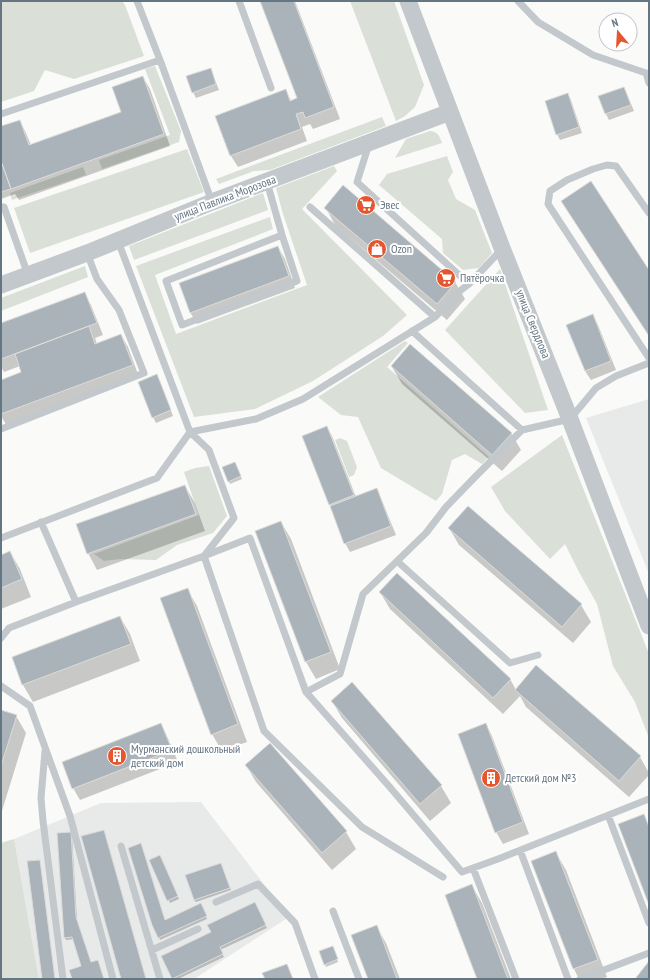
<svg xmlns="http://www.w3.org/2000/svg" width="650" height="980" viewBox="0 0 650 980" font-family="'PT Sans Narrow',sans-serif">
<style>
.built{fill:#e8e9e9}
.green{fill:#dadfd7}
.shadow{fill:#0003}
.building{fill:#aab3b9;stroke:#dcdcda}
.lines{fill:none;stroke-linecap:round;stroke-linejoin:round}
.service{stroke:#c3c8cc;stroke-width:7}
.tertiary{stroke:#c3c8cc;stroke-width:17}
.labels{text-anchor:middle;stroke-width:4;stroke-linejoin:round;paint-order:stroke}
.street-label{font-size:12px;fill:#657683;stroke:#fff}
.poi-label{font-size:12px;fill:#657683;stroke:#fff;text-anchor:start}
</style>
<rect width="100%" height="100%" fill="#fafaf8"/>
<path class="built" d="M649,399V574L586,418Z
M201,802L289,917L194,979H39L14,839L101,803Z"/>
<path class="green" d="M1,1H122L125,5L144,56L74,79L45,70L34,91L1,102Z
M350,1H394L424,85L415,107L405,116L396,121Z
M155,66L181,131L179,142L102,169L99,160L170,135L145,69Z
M382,117L386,126L270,170L254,171L219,184L216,179Z
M430,131C438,132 439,135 442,143L395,158L406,139Z
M187,149L204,192L30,253L14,208Z
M447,156L453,172L448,180L456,199L475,210L492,253L479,268L463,270L443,253L442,239L379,185L387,174Z
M334,166L337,171L302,209L407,315L383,336L313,381L255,409L194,417L136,266L270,217L273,229L155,275L176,334L307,285L283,214L276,188Z
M83,167L86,175L12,200L10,193Z
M263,193L268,210L134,260L129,246Z
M85,266L88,277L1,311V298Z
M500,269L548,410L525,413L445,330Z
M405,341L408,343L387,367L489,457L482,464L465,454L452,460L442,494L436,501L381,468L358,417L341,415L318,397Z
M562,435L649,654V738L635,702L613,666L597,604L579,572L565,544L550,559L505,511L491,487Z
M340,438L347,441L357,467L354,475L349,477L335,440Z
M209,466L227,516L213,533L177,545L156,560L120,559L104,561L94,554L199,515L184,472L195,468Z
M14,839L39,979H1V843Z"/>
<path class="shadow" d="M261,1H295L340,119L313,129L310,124L302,127L307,141L238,167L231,156L216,116L285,90L292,102L299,99Z
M210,69L213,75L219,90L196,98L193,92Z
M143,77L150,89L170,146L19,200L15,194L1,199V127L20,121L26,133L31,145L122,112Z
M624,88L627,94L634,111L609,120L606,114L599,97Z
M568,94L571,100L582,133L560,140L557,134Z
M326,208L455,282L465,299L447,320L335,225Z
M278,247L285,259L295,288L197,324L190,312Z
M84,293L91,305L103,335L95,338L97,344L121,335L128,347L139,377L7,426L1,416V381L23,373L20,366L4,372L1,367V324Z
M593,316L598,325L616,370L591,380L585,371L568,325Z
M392,367L511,433L521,450L502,471L402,384Z
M160,381L173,416L156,423L153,417Z
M327,427L332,436L356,497L376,489L381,498L396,535L350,552L345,543L330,504Z
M236,466L242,479L230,484L229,481Z
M185,486L195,503L205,531L97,570L88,553Z
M281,522L291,539L340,669L316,679L306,662Z
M449,528L581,605L591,622L573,643L459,545Z
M10,552L20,569L31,597L1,609V556Z
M187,589L197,606L247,742L222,751L212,734Z
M380,592L510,679L516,690L640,757L649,773V775L629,797L526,707L520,696L503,714L390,609Z
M120,617L130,634L140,661L33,702L23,685L13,658Z
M352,684L441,786L451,803L430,821L342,718L332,701Z
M1,711L16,716L26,733L1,814Z
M161,724L167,736L178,762L80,800L73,788Z
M486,724L492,736L529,834L503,844L496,832Z
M246,765L346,832L356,849L332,870L256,782Z
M104,831L105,834L146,979H122Z
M70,833L72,835L77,920L91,963L98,961L104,979H73L82,966L74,939L66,940L65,937Z
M556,853L566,870L607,977L602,979H579L574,969L533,862Z
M161,859L179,899L170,903L150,861Z
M39,861L40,863L55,979H43Z
M221,864L231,890L196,902L194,900Z
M472,886L482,903L511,979H478Z
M255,903L267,928L220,950L224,957L178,979H174L163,956L212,932Z
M202,907L207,919L160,940L153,925Z
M376,926L386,943L400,979H369Z
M334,950L338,962L326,967L325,964Z"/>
<path class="building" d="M260,1H294L334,107L305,118L303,112L296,114L301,129L230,156L215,116L286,89L290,101L297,98Z
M211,68L216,84L192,93L186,76Z
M143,76L164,134L11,189L1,161V126L20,120L29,145L121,112L112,87Z
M624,87L631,105L605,114L598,96Z
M568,93L579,127L556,135L545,101Z
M1,161L11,189L1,192Z
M591,181L649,270V336L561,201Z
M343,185L456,282L437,304L324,208Z
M278,246L289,276L190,313L179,283Z
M85,292L97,323L1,359V323Z
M593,314L611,361L585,371L566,325Z
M89,326L95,344L121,334L133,365L1,414V380L21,372L15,354Z
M410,344L512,433L492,455L391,366Z
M157,374L171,410L152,418L138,382Z
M327,426L354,495L329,505L302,436Z
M235,462L241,476L228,482L222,467Z
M185,485L196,514L87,554L76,524Z
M377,488L391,526L344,544L330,506Z
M468,506L582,604L562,627L448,528Z
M281,521L331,652L305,662L255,531Z
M10,551L22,579L1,588V555Z
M397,573L511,679L493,698L379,592Z
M188,588L238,724L211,735L160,598Z
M120,616L131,644L22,685L12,657Z
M536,665L641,756L619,781L515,690Z
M352,682L442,785L420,804L331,701Z
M1,710L17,715L1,766Z
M161,723L172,750L72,789L62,762Z
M486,723L523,822L495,833L458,734Z
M270,743L347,831L322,853L245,765Z
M644,814L649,827V905L618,824Z
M104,830L146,979H121L81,836Z
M71,832L76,917L91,962L98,960L104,979H72L69,970L81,966L72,937L64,938L57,833Z
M141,843L165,920L201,903L207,916L158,938L152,925L128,848Z
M556,851L598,960L573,969L531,861Z
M160,855L178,896L167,901L149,860Z
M40,860L55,979H42L27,861Z
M221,863L230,888L194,900L185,875Z
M472,884L508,979H477L445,895Z
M255,902L266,925L220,947L223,954L172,979L161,956L211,932L207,925Z
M377,925L397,979H368L351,935Z
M333,946L338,959L324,965L319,951Z
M649,961V979H635Z
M287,964L293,979H265L262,973Z"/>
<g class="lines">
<path class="service" d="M137,1L160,60L212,202
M239,1L271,88
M518,1L538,22L593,55L646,73L649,83
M1,114L160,60
M369,144L357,182L469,284
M267,182L282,235L297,281L182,325L166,281L282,235
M1,207H4L28,275
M310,207L435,317L461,290L469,284L502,249
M649,213L616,166L607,165L593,169L567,180L550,191L548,204L649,358
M412,331L522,430
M1,429L144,373L119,310L97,279L87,253
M1,538L157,478L190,432L256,419L303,399L435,317
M397,561L510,663L538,655
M76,602L204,556L234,518L209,450L190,432L118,241
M1,638L9,628L76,602L41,522
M1,686L30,706L70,816L113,979
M306,692L340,674L363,594L426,533L446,507L475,477L522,430L570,419L596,388L616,376L649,363
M45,751L41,798L43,821L63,979
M608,815L649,923
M121,846L160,979
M520,850L568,979
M473,868L516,979
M443,877L362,827L264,731L204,556L250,538L306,692L388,785L462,872L498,859L649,799
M216,902L258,884L295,923L315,979
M333,911L359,979
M152,950L198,929
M580,979L649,953"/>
<path class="tertiary" d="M408,1L502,248L570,419L649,626
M1,285L87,253L212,202L450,112"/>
</g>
<defs>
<g id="supermarket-disc" transform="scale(1)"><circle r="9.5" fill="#e4572e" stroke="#fff"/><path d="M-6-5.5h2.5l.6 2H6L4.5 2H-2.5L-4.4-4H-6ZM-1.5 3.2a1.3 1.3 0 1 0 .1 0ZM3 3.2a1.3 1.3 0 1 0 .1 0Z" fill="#fff"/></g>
<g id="shop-disc" transform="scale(1)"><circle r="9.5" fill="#e4572e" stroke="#fff"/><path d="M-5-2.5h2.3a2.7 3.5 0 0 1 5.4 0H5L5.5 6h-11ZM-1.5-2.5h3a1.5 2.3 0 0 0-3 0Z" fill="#fff"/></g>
<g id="building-disc" transform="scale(1)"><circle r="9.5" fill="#e4572e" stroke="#fff"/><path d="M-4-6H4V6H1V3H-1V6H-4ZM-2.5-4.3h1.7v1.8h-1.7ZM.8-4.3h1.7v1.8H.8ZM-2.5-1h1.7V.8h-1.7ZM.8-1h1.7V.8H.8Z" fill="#fff"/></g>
</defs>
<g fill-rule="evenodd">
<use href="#supermarket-disc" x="366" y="205"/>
<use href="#shop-disc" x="377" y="249"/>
<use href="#supermarket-disc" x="446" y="278"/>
<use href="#building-disc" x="117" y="756"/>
<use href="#building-disc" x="491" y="778"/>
</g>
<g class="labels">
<g class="street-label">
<text transform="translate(225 198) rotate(-21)" y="4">улица Павлика Морозова</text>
<text transform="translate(533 324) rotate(68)" y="4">улица Свердлова</text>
</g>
<g class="poi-label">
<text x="380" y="209">Эвес</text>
<text x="391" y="253">Ozon</text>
<text x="460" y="282">Пятёрочка</text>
<text x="131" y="753">Мурманский дошкольный<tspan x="131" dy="14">детский дом</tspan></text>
<text x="505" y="782">Детский дом №3</text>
</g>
</g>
<rect width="650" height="980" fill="none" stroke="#657683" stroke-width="4"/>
<g transform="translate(618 32) rotate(342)"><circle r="19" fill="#ffffff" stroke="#c1c8cd"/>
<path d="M0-3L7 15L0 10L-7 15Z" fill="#e4572e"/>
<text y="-6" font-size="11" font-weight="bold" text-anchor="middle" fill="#657683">N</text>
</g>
</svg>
